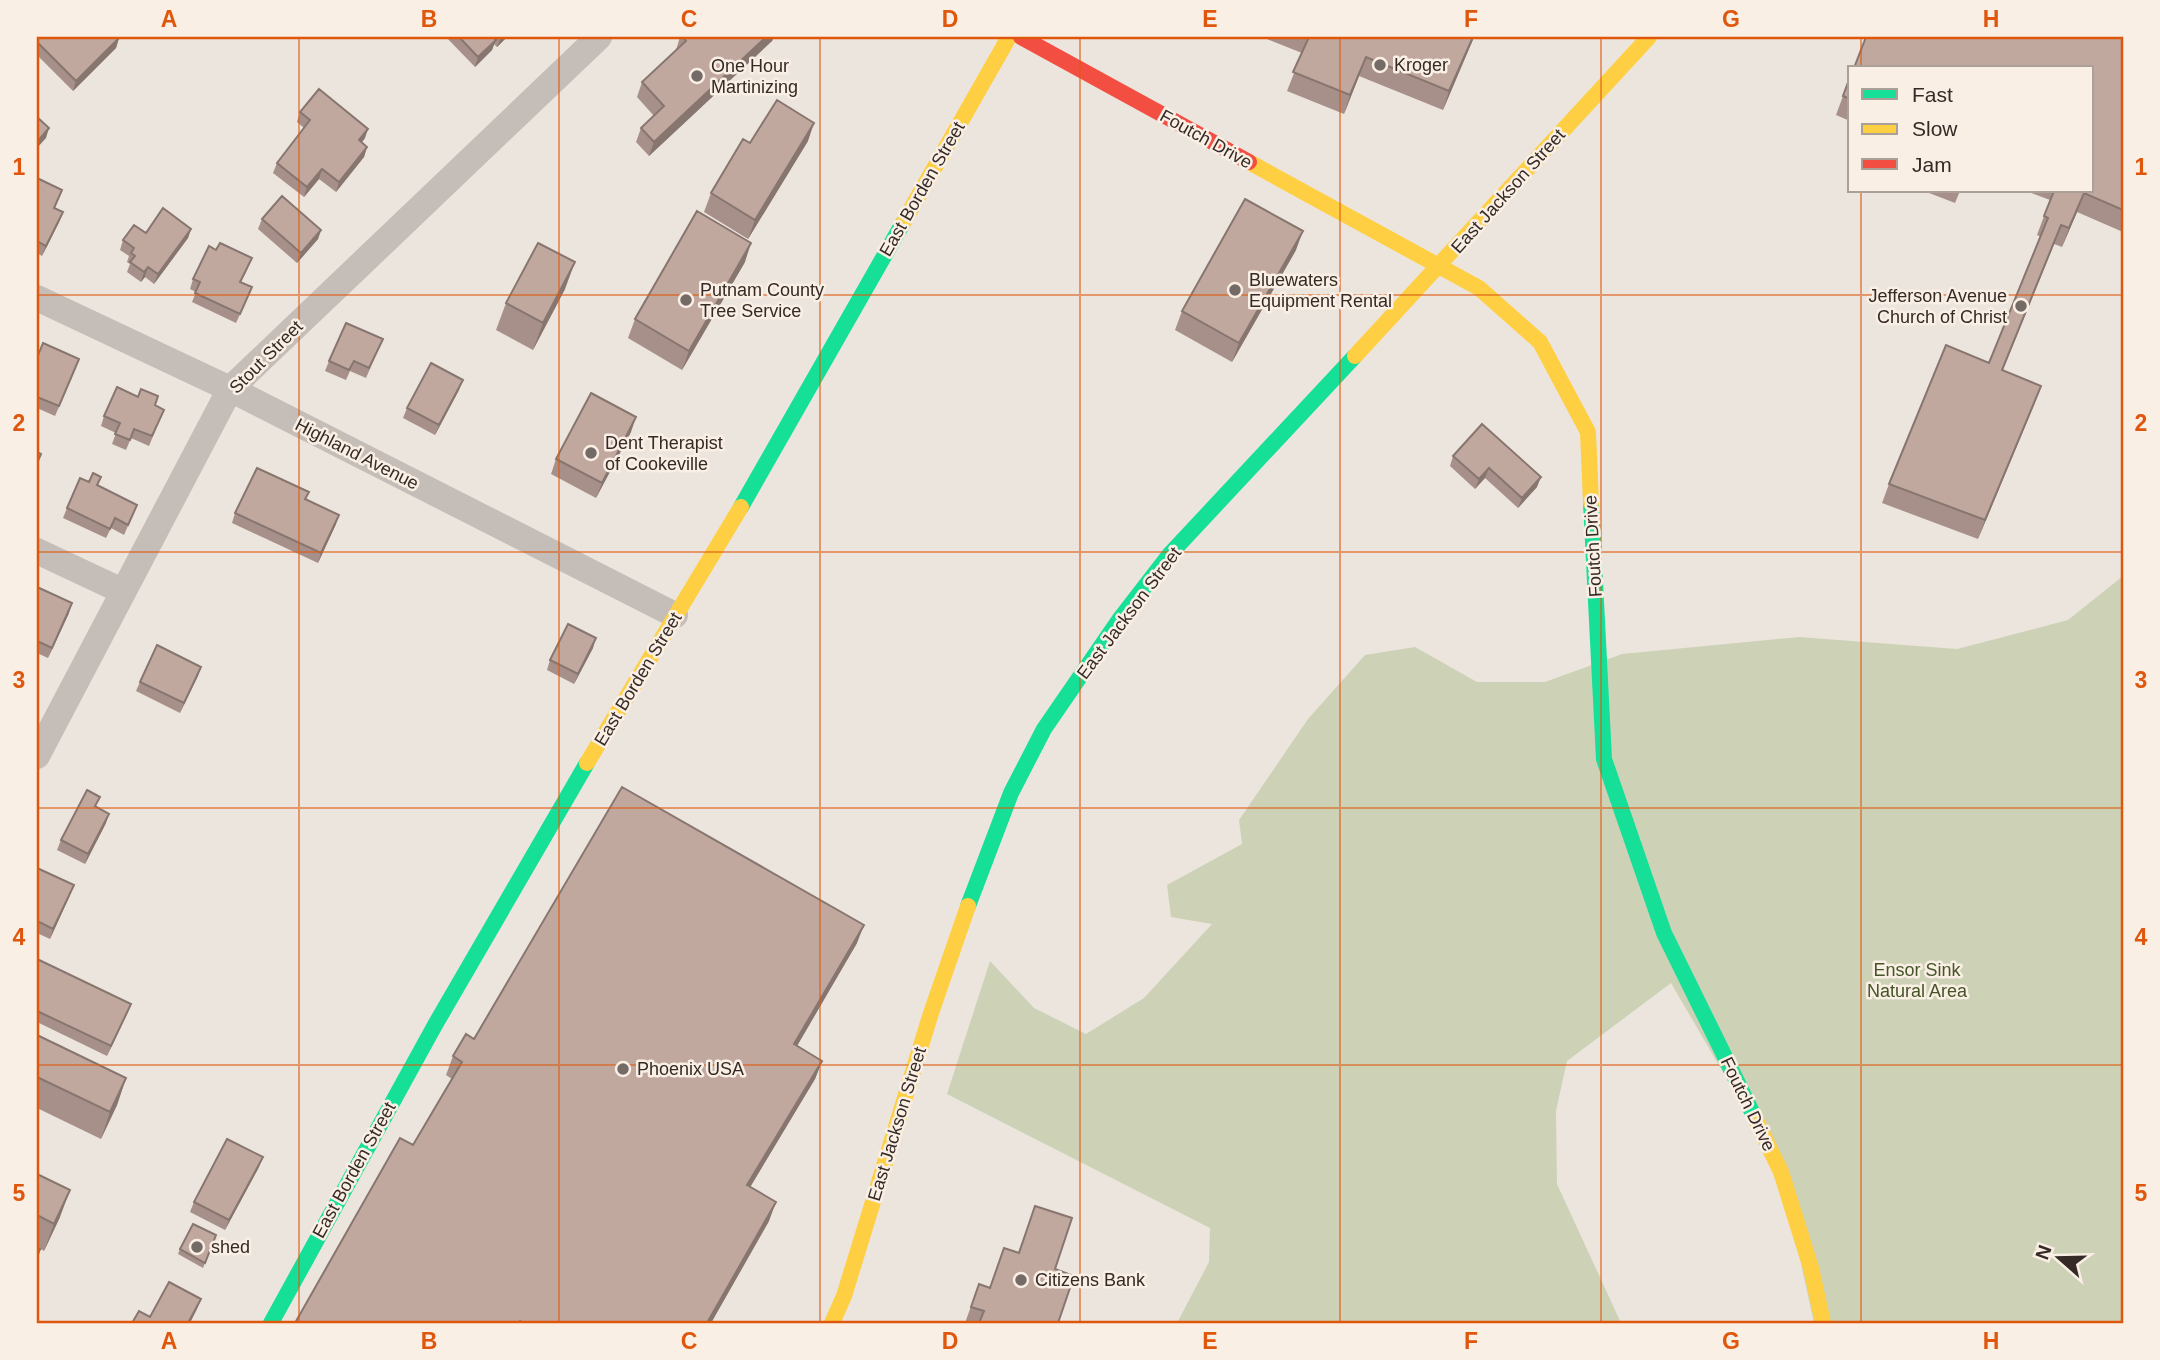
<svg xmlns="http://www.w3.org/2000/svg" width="2160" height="1360" viewBox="0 0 2160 1360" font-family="Helvetica,sans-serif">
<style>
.green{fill:#cdd2b7}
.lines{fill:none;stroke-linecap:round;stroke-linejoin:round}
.street{stroke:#c5bdb7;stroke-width:26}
.fast{stroke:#16e098;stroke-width:16}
.slow{stroke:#ffcf43;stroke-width:16}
.jam{stroke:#f24e42;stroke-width:16}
.wall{fill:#a69089}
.shaded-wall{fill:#87766f}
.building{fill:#c1a89f;stroke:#87766f;stroke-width:2}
.grid{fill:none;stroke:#df570d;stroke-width:2;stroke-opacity:0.55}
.poi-dot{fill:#756b66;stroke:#faefe4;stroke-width:2.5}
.labels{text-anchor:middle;stroke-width:5;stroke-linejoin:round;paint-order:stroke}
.poi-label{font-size:18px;fill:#352a26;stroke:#faefe4;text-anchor:start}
.street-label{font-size:18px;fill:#352a26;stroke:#faefe4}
.park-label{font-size:18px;fill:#455528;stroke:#faefe4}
.neatline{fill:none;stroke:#df570d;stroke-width:2.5}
.grid-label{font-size:23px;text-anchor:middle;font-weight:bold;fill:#df570d}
</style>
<rect width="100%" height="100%" fill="#ece5de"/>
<path class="green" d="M2123,576V1323H1814L1781,1172L1671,983L1567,1061L1556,1111L1557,1184L1621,1323H1177L1209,1262L1210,1228L947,1094L990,961L1034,1008L1086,1034L1144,998L1212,924L1171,917L1167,885L1242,844L1239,820L1308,719L1365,655L1415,647L1477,682H1545L1622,654L1799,637L1957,649L2068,620Z"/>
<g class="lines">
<path class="street" d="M37,298L230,389L675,615
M37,551L122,591
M37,756L230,389L599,37"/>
<path class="fast" d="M1591,503L1604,759L1664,933L1756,1120
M741,507L903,223
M968,906L1011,793L1044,729L1119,620L1170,554L1355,356
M271,1323L435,1025L587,763"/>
<path class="slow" d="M1249,162L1479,288L1540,342L1588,432L1591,503
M903,223L1009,37
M1355,356L1649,37
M587,763L741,507
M1756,1120L1781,1172L1811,1268L1823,1323
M832,1323L844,1296L931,1013L968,906"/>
<path class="jam" d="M1021,37L1249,162"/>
</g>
<path class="wall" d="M37,37L119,38L116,48L73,91L37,55Z
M446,37H507L497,47L494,44L492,50L475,67Z
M680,37H774L772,41L649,156L636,142L641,128L654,116L637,97L642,82L676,50Z
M1262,37H1474L1443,110L1359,76L1344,114L1287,91L1302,53Z
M2123,37V232L2077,212L2062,247L2054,244L2002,370L2034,405L1978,539L1882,503L1889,484L1989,363L2041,237L2037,235L2050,200L2026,191H2092Z
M1850,77V121L1836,115Z
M300,112L365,138L362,142L367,147L364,157L336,192L319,179L304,197L273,173L277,163L304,128L297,122Z
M808,141L748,239L704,212L711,193L750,143Z
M37,178L62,190L55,208L63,212L59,222L42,256L37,253Z
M1924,191H1960L1955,203Z
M262,219L321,230L318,239L297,263L258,229Z
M191,229L188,238L154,284L145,277L141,282L127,272L130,264L127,262L129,256L120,250L123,240L146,233Z
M1296,250L1232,362L1175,330L1182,311Z
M745,262L682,370L628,338L635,319Z
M248,268L241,282L248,297L236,323L192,302L196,292L190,289L193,279Z
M565,289L533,350L496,330L506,303Z
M383,339L366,378L350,371L346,380L325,371L329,361Z
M37,358L76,368L55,416L37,408Z
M459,390L435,435L403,418L407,408Z
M155,406L160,419L149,446L131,438L126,450L112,444L116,433L101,426L104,416Z
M1482,424L1537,487L1518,508L1485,478L1475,489L1450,466L1453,456Z
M631,432L596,498L551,474L556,459Z
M101,477L97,485L137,505L124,535L111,528L106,538L63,518L67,508L89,482Z
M309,492L306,499L336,524L318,563L232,523L235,513Z
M37,587L69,613L48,658L37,653Z
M593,648L574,684L547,670L550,660Z
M201,667L180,713L136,691L140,682Z
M96,807L106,823L85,864L57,850L61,840Z
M37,868L70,895L50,939L37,933Z
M857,943L797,1046L822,1061L815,1079L750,1187L769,1221L711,1323H295L413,1145L452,1079L446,1075L453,1056L474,1039Z
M37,959L131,1004L107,1056L37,1022Z
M37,1035L126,1078L117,1105L101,1139L37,1108Z
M259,1167L225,1230L190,1212L194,1202Z
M37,1174L60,1217L44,1251L37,1247Z
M1035,1206L1055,1269L1058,1323H965L979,1284L990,1288L1018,1253Z
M216,1235L203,1268L178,1254L180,1249Z"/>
<path class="shaded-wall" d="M501,37H507L497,47Z
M766,37H774L772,41L649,156L654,142Z
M1473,37H1474L1443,110L1449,91Z
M119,38L116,48L73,91L76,81Z
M496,40L492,50L475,67L478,57Z
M1366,57L1359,76L1344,114L1350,95Z
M814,123L808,141L748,239L755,220Z
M49,128L46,138L37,148V142Z
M368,129L365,138L356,150L359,140Z
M367,147L364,157L336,192L339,182Z
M322,169L319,179L304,197L307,187Z
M2084,193L2077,212L2062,247L2069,228Z
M63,212L59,222L42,256L46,246Z
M2061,225L2054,244L1995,389L2002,370Z
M191,229L188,238L154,284L158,274Z
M321,230L318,239L297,263L301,253Z
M1303,231L1296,250L1232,362L1239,343Z
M751,243L745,262L682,370L689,351Z
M575,262L565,289L533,350L543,323Z
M148,267L145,277L141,282L144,272Z
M463,380L459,390L435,435L439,425Z
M2041,386L2034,405L1978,539L1985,520Z
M636,417L631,432L596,498L602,483Z
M1489,468L1485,478L1475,489L1479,479Z
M1541,477L1537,487L1518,508L1522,498Z
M339,515L336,524L318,563L321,553Z
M72,603L69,613L48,658L52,648Z
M596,638L593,648L574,684L578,674Z
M201,667L198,676L180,713L184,703Z
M109,814L106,823L85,864L88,854Z
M74,885L70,895L50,939L53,929Z
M864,925L857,943L787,1063L794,1044Z
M131,1004L127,1014L107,1056L111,1046Z
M822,1061L815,1079L740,1204L747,1185Z
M126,1078L117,1105L101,1139L110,1112Z
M263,1157L259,1167L225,1230L229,1220Z
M70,1190L60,1217L44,1251L54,1224Z
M776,1202L769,1221L711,1323H707Z
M201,1299L197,1309L190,1323H188Z"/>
<path class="building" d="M37,37H118L119,38L76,81L37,42Z
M459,37H493L496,40L478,57Z
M683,37H766L654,142L641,128L664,106L642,82L686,41Z
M1309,37H1473L1449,91L1366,57L1350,95L1293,72Z
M1866,37H2123V210L2084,193L2069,228L2061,225L2002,370L2041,386L1985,520L1889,484L1946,345L1989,363L2048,218L2044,216L2054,191H2092V68H1854Z
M1850,77V99L1843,96Z
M319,89L368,129L359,140L367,147L339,182L322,169L307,187L277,163L310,120L300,112Z
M777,100L814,123L755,220L711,193L743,139L750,143Z
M37,117L49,128L37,142Z
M37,178L62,190L54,208L63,212L46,246L37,241Z
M282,196L321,230L301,253L262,219Z
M1245,199L1303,231L1239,343L1182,311Z
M163,208L191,229L158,274L148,267L144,272L130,262L135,256L131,253L134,248L123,240L134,225L146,233Z
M697,211L751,243L689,351L635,319Z
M220,243L252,258L240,282L252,287L240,314L195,293L200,282L193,279L209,246L216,250Z
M538,243L575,262L543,323L506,303Z
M346,323L383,339L369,368L354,361L349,370L329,361Z
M43,343L79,359L59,406L37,397V358Z
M431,363L463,380L439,425L407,408Z
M117,387L138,397L141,389L158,396L155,405L164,410L152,436L134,429L130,440L115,434L120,423L104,416Z
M591,393L636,417L602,483L556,459Z
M1482,424L1541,477L1522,498L1489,468L1479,479L1453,456Z
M37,452L41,454L37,463Z
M257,468L309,492L305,499L339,515L321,553L235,513Z
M93,473L101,477L97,485L137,505L128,525L115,518L110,529L67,508L80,478L89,482Z
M37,587L72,603L52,648L37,641Z
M568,624L596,638L578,674L550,660Z
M157,645L201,667L184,703L140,682Z
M622,787L864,925L794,1044L822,1061L747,1185L776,1202L707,1323H523L520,1321L519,1323H295L400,1138L413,1145L462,1062L453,1056L466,1034L474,1039Z
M87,790L100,797L95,806L109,814L88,854L61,840Z
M37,868L74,885L53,929L37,921Z
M37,959L131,1004L111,1046L37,1011Z
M37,1035L126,1078L110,1112L37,1077Z
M227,1139L263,1157L229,1220L194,1202Z
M37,1174L70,1190L54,1224L37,1215Z
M1035,1206L1072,1218L1055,1269L1074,1276L1058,1323H979L984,1311L971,1307L979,1284L990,1288L1004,1248L1019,1253Z
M193,1224L216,1235L205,1263L180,1249Z
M37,1248L40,1249L37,1257Z
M169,1282L201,1299L188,1323H132L139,1311L150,1317Z"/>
<path class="grid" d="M299,37V1323M559,37V1323M820,37V1323M1080,37V1323M1340,37V1323M1601,37V1323M1861,37V68M1861,191V1323M37,295H2123M37,552H2123M37,808H2123M37,1065H2123"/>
<g class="poi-dot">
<circle cx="1380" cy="65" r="7"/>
<circle cx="697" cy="76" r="7"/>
<circle cx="1235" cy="290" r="7"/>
<circle cx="686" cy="300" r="7"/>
<circle cx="2021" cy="306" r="7"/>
<circle cx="591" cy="453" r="7"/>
<circle cx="623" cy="1069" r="7"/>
<circle cx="197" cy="1247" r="7"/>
<circle cx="1021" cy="1280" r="7"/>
</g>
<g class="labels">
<g class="poi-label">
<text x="1394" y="71">Kroger</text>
<text x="711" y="72">One Hour<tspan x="711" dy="21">Martinizing</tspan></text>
<text x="1249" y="286">Bluewaters<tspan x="1249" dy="21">Equipment Rental</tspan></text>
<text x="700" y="296">Putnam County<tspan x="700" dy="21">Tree Service</tspan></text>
<text x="2007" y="302" text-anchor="end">Jefferson Avenue<tspan x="2007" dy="21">Church of Christ</tspan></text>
<text x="605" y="449">Dent Therapist<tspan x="605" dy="21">of Cookeville</tspan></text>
<text x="637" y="1075">Phoenix USA</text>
<text x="211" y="1253">shed</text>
<text x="1035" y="1286">Citizens Bank</text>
</g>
<g class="street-label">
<text transform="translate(1206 139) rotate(29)" y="6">Foutch Drive</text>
<text transform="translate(922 189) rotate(-60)" y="6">East Borden Street</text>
<text transform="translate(1508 191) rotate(-48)" y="6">East Jackson Street</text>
<text transform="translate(266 357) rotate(-45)" y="6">Stout Street</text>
<text transform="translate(357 454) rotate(27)" y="6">Highland Avenue</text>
<text transform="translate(1593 546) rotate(-93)" y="6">Foutch Drive</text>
<text transform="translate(1129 613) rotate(-53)" y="6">East Jackson Street</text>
<text transform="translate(638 679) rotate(-59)" y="6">East Borden Street</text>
<text transform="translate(1748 1104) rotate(64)" y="6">Foutch Drive</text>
<text transform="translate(897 1124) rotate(-73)" y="6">East Jackson Street</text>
<text transform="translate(354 1170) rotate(-61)" y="6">East Borden Street</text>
</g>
<g class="park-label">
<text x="1917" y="976">Ensor Sink<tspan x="1917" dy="21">Natural Area</tspan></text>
</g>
</g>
<rect width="2160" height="1360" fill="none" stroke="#faefe4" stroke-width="77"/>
<rect x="1848" y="66" width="245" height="126" fill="#faefe4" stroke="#aba098" stroke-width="2"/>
<rect x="1862" y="89" width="35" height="10" fill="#16e098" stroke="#aba098" stroke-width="2"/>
<text x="1912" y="102" font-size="21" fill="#352a26">Fast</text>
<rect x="1862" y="124" width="35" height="10" fill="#ffcf43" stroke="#aba098" stroke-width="2"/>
<text x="1912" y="136" font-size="21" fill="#352a26">Slow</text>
<rect x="1862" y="159" width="35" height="10" fill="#f24e42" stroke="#aba098" stroke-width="2"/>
<text x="1912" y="172" font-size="21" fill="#352a26">Jam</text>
<g transform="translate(2059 1258) rotate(290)" stroke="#faefe4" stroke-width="5" paint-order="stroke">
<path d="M0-5L12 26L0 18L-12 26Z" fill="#352a26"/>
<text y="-10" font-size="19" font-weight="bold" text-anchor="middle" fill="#352a26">N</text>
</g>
<rect x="38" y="38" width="2084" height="1284" class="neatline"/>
<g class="grid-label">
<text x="169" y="27">A</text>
<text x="429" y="27">B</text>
<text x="689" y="27">C</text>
<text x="950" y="27">D</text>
<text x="1210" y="27">E</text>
<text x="1471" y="27">F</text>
<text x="1731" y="27">G</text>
<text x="1991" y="27">H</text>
<text x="19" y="175">1</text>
<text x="2141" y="175">1</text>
<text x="19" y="431">2</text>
<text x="2141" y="431">2</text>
<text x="19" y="688">3</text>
<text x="2141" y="688">3</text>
<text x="19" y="945">4</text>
<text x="2141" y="945">4</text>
<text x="19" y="1201">5</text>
<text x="2141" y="1201">5</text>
<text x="169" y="1349">A</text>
<text x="429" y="1349">B</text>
<text x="689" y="1349">C</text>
<text x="950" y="1349">D</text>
<text x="1210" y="1349">E</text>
<text x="1471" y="1349">F</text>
<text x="1731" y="1349">G</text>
<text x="1991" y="1349">H</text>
</g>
</svg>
